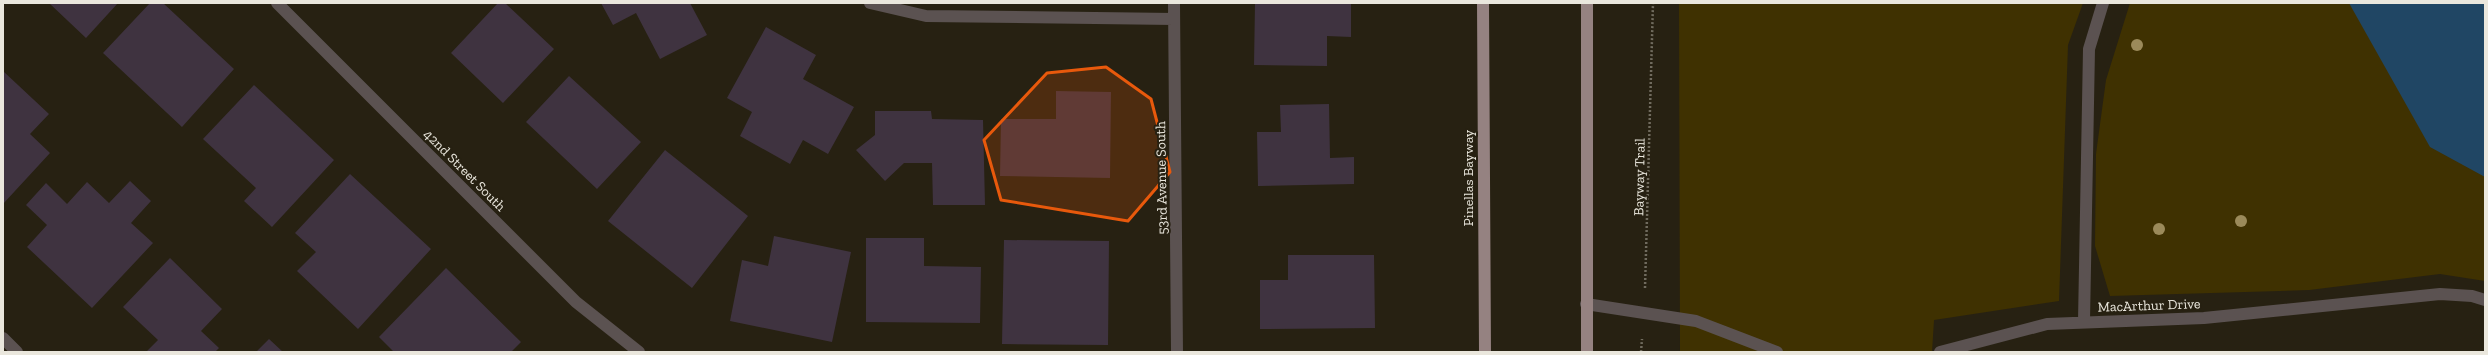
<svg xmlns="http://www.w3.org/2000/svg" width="2488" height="355" viewBox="0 0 2488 355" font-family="'Zilla Slab',serif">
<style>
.green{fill:#3f3101}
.water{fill:#204664}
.building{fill:#3f3340}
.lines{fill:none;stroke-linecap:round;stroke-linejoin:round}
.path{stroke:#706b5e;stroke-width:2.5;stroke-dasharray:2 2;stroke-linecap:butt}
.minor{stroke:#5b5251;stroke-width:12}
.major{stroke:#958281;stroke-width:12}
.tree{fill:#9b8a5a}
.marked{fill:#e8590c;fill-opacity:0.2;stroke:#e8590c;stroke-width:3;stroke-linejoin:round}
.labels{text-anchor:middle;stroke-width:4;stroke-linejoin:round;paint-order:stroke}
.street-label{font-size:14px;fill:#eae7dd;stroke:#272112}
</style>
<rect width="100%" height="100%" fill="#272112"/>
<path class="green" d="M1679,3H2083L2068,45L2059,301L1934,320L1932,352H1680Z
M2130,3H2485V281L2440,274L2309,290L2110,296L2095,246L2096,154L2106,80Z"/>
<path class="water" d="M2349,3H2485V177L2430,147Z"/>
<path class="building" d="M49,3H118L86,38Z
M150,3H163L234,69L182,127L103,53Z
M498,3H505L554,49L503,103L451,53Z
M601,3H690L707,35L660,59L636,13L613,25Z
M1255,3H1351V37L1327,36V66L1254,65Z
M766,27L816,55L803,79L854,107L828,154L803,140L790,164L740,136L752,112L727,98Z
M3,71L49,114L30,134L50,153L3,204Z
M569,76L641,142L597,189L526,122Z
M254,85L334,160L272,227L244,201L256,188L203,139Z
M1056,91L1111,92L1110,178L1000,176L1001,119H1056Z
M1329,104L1330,158L1354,157V184L1258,186L1257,132H1281L1280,105Z
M875,111H931L932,119L983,120L985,205H933L932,163H904L885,181L856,150L875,135Z
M665,150L748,216L692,288L608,221Z
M350,174L431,249L358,329L297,271L316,252L295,233Z
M130,181L151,201L131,223L153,243L92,308L27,247L47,225L26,205L46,183L67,204L87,182L109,203Z
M774,236L851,252L832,342L730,321L742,260L768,266Z
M866,238H924V266L981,267L980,323L866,322Z
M1004,240L1109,241L1108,345L1002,344Z
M1288,255H1374L1375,328L1260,329V280H1288Z
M170,258L222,309L201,331L219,348L215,352H146L158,340L123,307Z
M446,268L521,342L511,352H394L379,337Z
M269,339L283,352H256Z"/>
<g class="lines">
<path class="path" d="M1645,288L1653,3
M1641,352L1642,339"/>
<path class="minor" d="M277,3L576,302L639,352
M870,3L926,16L1174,19
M1174,3L1177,352
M1586,304L1696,321L1777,352
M2084,321L2089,49L2103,3
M3,338L17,352
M1940,352L2047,324L2204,318L2440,294L2472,296L2485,300"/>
<path class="major" d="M1483,3L1485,352
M1587,352V3"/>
</g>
<g class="tree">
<circle cx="2137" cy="45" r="6"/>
<circle cx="2241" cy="221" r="6"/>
<circle cx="2159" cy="229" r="6"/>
</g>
<path class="marked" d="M1106,67L1151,99L1170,172L1128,221L1001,200L984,140L1047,73Z"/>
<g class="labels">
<g class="street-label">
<text transform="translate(465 170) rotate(45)" y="5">42nd Street South</text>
<text transform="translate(1639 177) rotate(-89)" y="5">Bayway Trail</text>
<text transform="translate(1161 178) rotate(-91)" y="5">53rd Avenue South</text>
<text transform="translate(1468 178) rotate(-90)" y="5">Pinellas Bayway</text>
<text transform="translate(2149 305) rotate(-2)" y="5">MacArthur Drive</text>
</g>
</g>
<rect width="2488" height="355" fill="none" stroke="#eae7dd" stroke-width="8"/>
</svg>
